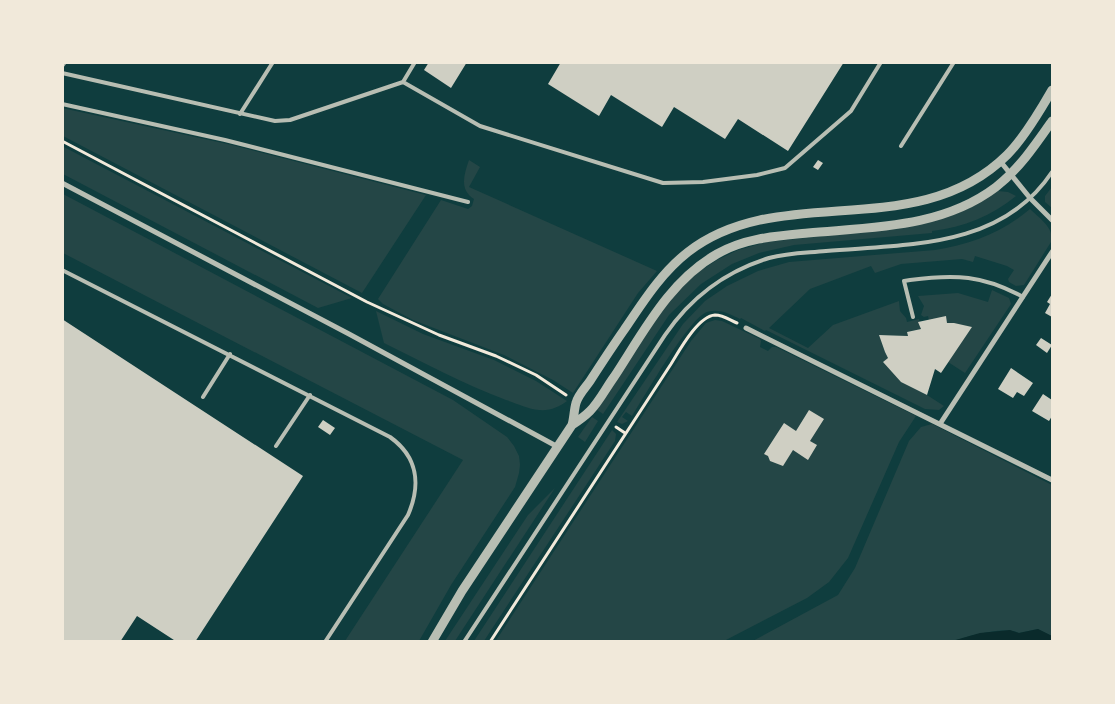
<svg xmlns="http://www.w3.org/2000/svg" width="1115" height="704" viewBox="0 0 1115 704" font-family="'Noto Serif',serif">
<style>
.green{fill:#244646}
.water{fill:#0a2a2b}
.building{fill:#cfcfc3}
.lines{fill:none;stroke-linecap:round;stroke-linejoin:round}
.path{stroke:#f1e9da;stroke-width:3}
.service{stroke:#b8beb3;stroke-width:4}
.minor{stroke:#b8beb3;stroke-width:5}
.tertiary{stroke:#b8beb3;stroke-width:9}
</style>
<rect width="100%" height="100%" fill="#0f3d3e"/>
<path class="green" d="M62,108L232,145L426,195L362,293L63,136Z
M62,146L352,298L318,308L63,174Z
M469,160L480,167L469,187L657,271L638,293L573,393L553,380L504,355L413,320L383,304L378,299L441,200L468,209L472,206L474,199C459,189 464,175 469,160Z
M1052,187V208L1045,202V196Z
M998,191L1008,192L1016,196C992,216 964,227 932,231V233L794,245L759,253L732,264L701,284L669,315L603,414L596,409L659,312L675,292L700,271L717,260L738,250L767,242L898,228Z
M63,194L453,400L507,437L514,446L519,456L520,465L519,473L515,487L451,585L419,641H345L463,460L63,253Z
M1030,209C1039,218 1055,228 1051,242L1024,285L1016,286L1009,282L1008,279L1014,270L1007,266L975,256L973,262L962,259L901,264L875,273L871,266L810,289L769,328L808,348L833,325L899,301L900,311L906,318L907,322L919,319L921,329L907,332L908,336L879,335L885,352L888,358L883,362L902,382L927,395L944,406L939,410L925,409L766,330L765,331L741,318L740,319C730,314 719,308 707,312C689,318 645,396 632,416L626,412L622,417L628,421L622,424L617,422L683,324L705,301L727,286L758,271L789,262L935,250C970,245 1003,232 1030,209Z
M992,290L1009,298L1011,304L965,373L948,362L972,327L947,323L946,317L929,320L928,316L924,317L921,315L924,306L918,296L958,293L988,302Z
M376,311L423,334L494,360L536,381L567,401C559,407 550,411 539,410C528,409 516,403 506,400C464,384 424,363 384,343Z
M715,320L722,321L760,339L761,341L760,347L768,351L772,347H776L916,416L899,442L848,558L829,582L807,598L724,641L495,642L691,341L706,323Z
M592,417L598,421L585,442L578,437Z
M932,424L1052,485V636L1038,629L1019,633C1004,626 967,636 952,642H751L838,595L855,568L909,441L921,427Z
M612,430L616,434L615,441L484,641H474Z
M555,488L455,641H445L528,515Z"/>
<path class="water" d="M1038,629L1052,636V641H952L980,633L1010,630L1019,633Z"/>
<path class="building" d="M429,62H467L451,88L424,70Z
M561,62H844L788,151L738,119L725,139L674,107L662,127L611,95L599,116L548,84Z
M818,160L823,163L818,170L813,167Z
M1052,294V317L1045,313L1050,304L1047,302Z
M946,316L947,323H954L972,327L941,373L935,369L927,395L901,382L883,362L888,358L885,352L879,335L908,336L907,332L921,329L918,322Z
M62,319L303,476L195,642H177L137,616L120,642H62Z
M1041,338L1052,345L1047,353L1036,345Z
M1011,368L1033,383L1024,396L1017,392L1013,398L998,389Z
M1043,394L1052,400V416L1049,421L1032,411Z
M809,410L824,419L810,441L817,445L808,460L793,450L783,466L770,461L768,456L764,454L784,423L796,431Z
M323,420L335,428L330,435L318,427Z"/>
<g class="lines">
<path class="path" d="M62,141L367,302L439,335L496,356L536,375L566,395
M616,427L625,433
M490,642L671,364C679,351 698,316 715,315C723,315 730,320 737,323"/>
<path class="service" d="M62,66L65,62
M62,73L275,121L290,120L403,82L480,126L663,183L703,182L757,175L785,168L851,111L881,62
M403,82L415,62
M62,104L225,140L468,202
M240,114L273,62
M901,146L954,62
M62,270L390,437C418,457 421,485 408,515L325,642
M913,317L904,281L910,280C955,274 983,275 1023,297
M203,397L230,354
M276,446L310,395
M464,642L665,335C690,298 726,271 769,258C788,253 806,253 826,251C907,244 1001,249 1052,172"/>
<path class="minor" d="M1000,161L1030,198L1052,220
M62,183L349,334L558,447
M746,328L1052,480
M940,424L1052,252"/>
<path class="tertiary" d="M572,425C574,418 574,410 576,403C578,395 586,387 590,381C601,364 612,347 624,330C643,302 661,273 688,252C781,180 916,245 1007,155C1024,138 1040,111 1052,90
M432,642L462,591L572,425C578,421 585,416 590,411C599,402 606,388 614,377C643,333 669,281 717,254C745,238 776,236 808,233C873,227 942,228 996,187C1019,169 1036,144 1052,121"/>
</g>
<rect width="1115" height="704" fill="none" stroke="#f1e9da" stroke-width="128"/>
</svg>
